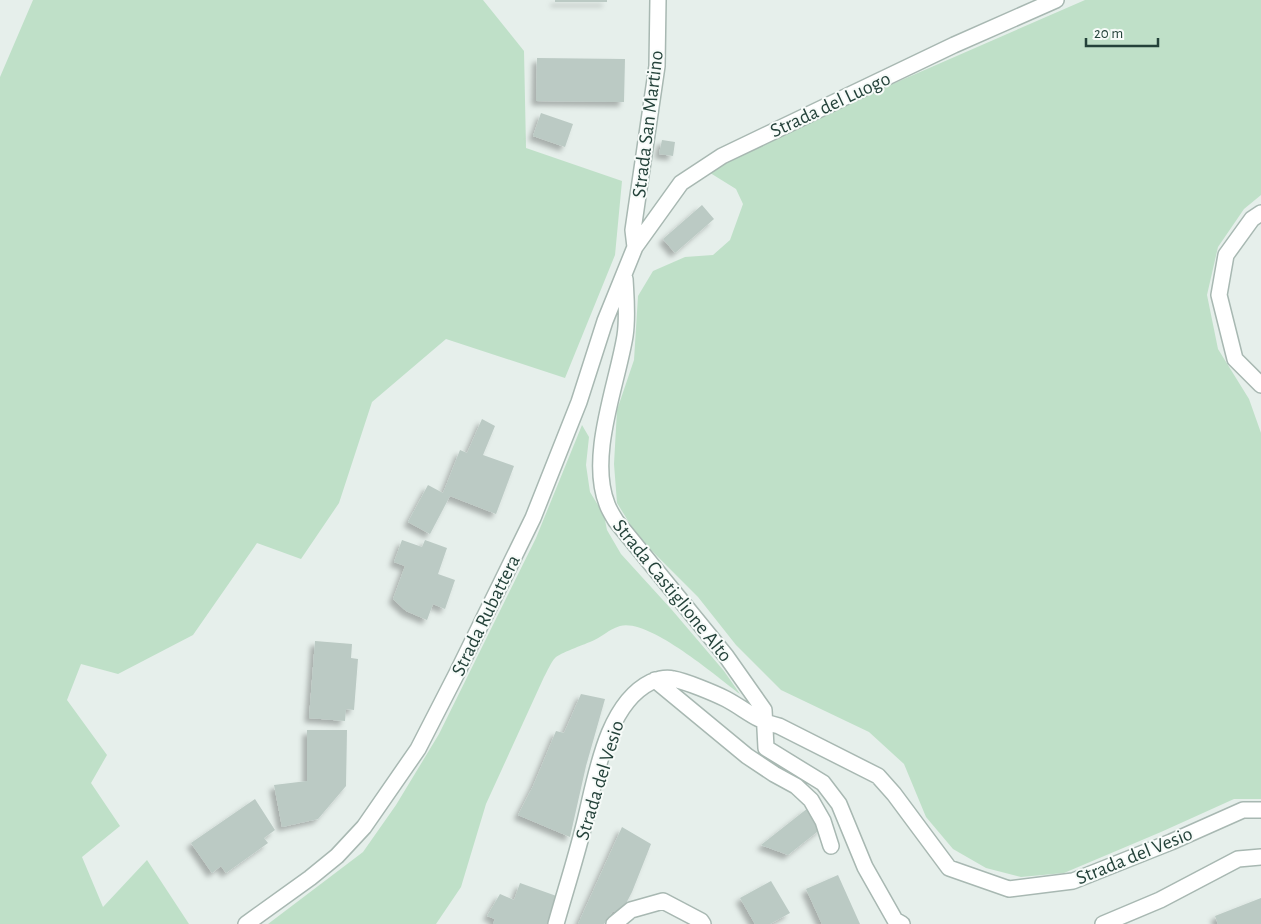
<svg xmlns="http://www.w3.org/2000/svg" width="1261" height="924" viewBox="0 0 1261 924" font-family="'Alegreya Sans',sans-serif">
<style>
.green{fill:#bfe0c8}
.building{fill:#bbcac4;filter:url(#shadow)}
.lines{fill:none;stroke-linecap:round;stroke-linejoin:round}
.minor-casing{stroke:#a8b8b2;stroke-width:18}
.minor{stroke:#fff;stroke-width:15}
.labels{text-anchor:middle;stroke-width:4;stroke-linejoin:round;paint-order:stroke}
.street-label{font-size:20px;fill:#24423a;stroke:#f7fbf9}
</style>
<defs>
<filter id="shadow"><feDropShadow dx="-4.5" dy="4.5" stdDeviation="2.5" flood-color="#0004"/></filter>
</defs>
<rect width="100%" height="100%" fill="#e6efeb"/>
<path class="green" d="M33,0H483L524,51L526,148L622,181L615,255L565,378L446,339L372,402L339,503L301,559L257,543L193,635L118,674L81,664L67,700L107,755L91,783L120,826L82,857L103,907L147,860L189,924H0V77Z
M1085,0H1261V195L1244,209L1218,247L1207,295L1218,349L1249,399L1261,433V799H1234L1161,832L1064,873L1021,877L986,868L953,849L926,817L904,764L869,732L781,690L736,645L698,597L638,537L617,503L614,464L617,410L634,360L638,296L653,271L685,257L713,255L730,240L743,204L736,189L707,171L826,113Z
M582,425L589,437L586,465L590,492L604,515L607,530L621,554L672,610L724,671L740,694C717,677 649,618 620,626C609,629 601,638 590,642C583,645 560,653 555,658C551,662 547,672 544,677L486,804L461,887L436,924H268L363,852L396,805L439,734L536,538Z"/>
<path class="building" d="M555,0H607V2H555Z
M537,58L625,59L624,102L536,101Z
M541,113L573,124L565,147L533,136Z
M662,140L675,142L673,156L659,154Z
M702,205L714,219L675,253L663,239Z
M482,419L495,426L483,455L514,466L496,514L450,496L430,534L408,522L428,485L443,493L460,450L467,453Z
M402,540L422,547L425,540L447,548L438,574L455,580L445,609L433,604L427,620L406,611L393,599L405,566L394,562Z
M315,641L352,644L351,658L358,659L354,710L346,709L345,721L309,718Z
M581,694L605,699L586,766L570,837L518,815L533,786L556,731L564,733Z
M307,730H347L346,786L318,819L282,827L274,785L307,781Z
M255,799L275,830L264,838L268,843L226,873L221,866L212,873L191,843Z
M808,808L822,828L788,855L761,845Z
M622,827L651,844L632,892L620,915L613,911L604,924H578Z
M838,875L860,924H822L806,889Z
M771,881L790,913L770,924H755L740,898Z
M520,883L562,898L553,924H493L495,919L487,916L500,894L514,900Z
M1261,898V924H1218L1215,916Z"/>
<g class="lines">
<g class="minor-casing">
<path id="minor" d="M1261,213L1252,219L1226,255L1219,295L1235,359L1261,385
M635,247L633,230L657,66L658,0
M625,279C626,298 628,317 625,336C617,385 588,456 607,504C609,510 613,516 616,521L726,656L764,710L766,748L823,783L839,804L865,867L895,920L902,924
M655,680L747,756L774,774L796,786L811,800L823,821L831,846
M246,924L310,878L337,856L364,827L418,749L457,673L533,518L579,402L605,321L635,247L681,183L722,156L954,45L1056,0
M556,924C565,892 575,861 583,829C595,784 604,705 651,682C656,680 666,677 673,679C685,681 714,693 726,699C745,709 756,721 779,726L878,776L894,794L949,868L1009,889L1073,881L1171,842L1243,810H1261
M614,924L631,910L663,901L701,921L703,924
M1103,924L1160,900L1238,859L1261,857"/>
</g>
<use href="#minor" class="minor"/>
</g>
<g class="labels">
<g class="street-label">
<text transform="translate(830 104) rotate(-25)" y="7">Strada del Luogo</text>
<text transform="translate(647 124) rotate(-83)" y="7">Strada San Martino</text>
<text transform="translate(673 590) rotate(51)" y="7">Strada Castiglione Alto</text>
<text transform="translate(485 615) rotate(-64)" y="7">Strada Rubattera</text>
<text transform="translate(599 780) rotate(-73)" y="7">Strada del Vesio</text>
<text transform="translate(1134 855) rotate(-22)" y="7">Strada del Vesio</text>
</g>
</g>
<path d="M1086 38v8h72v-8" fill="none" stroke="#24423a" stroke-width="2.5"/>
<text x="1094" y="38" font-size="15" fill="#24423a" stroke="#f7fbf9" stroke-width="4" paint-order="stroke">20 m</text>
</svg>
